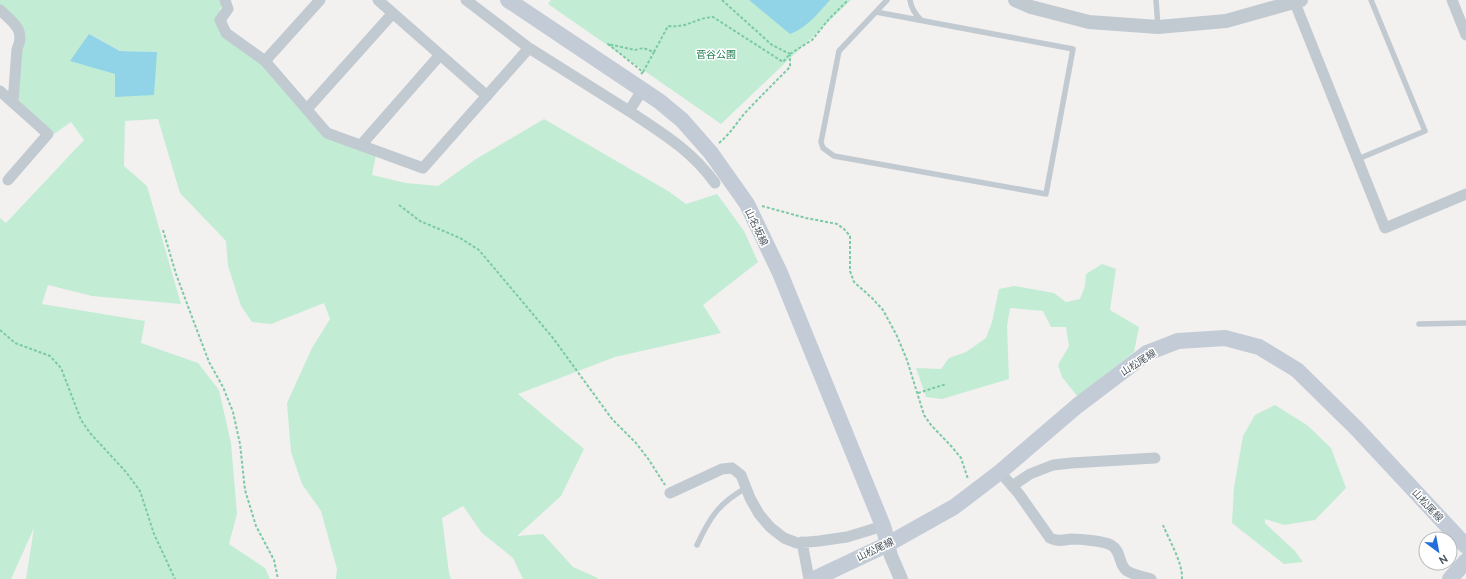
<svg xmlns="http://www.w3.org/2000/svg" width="1466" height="579" viewBox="0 0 1466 579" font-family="Ubuntu,'Noto Sans JP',sans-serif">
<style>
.green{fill:#c2edd4;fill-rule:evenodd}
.water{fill:#91d4e8}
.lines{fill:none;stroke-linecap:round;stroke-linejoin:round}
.path{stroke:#7bcaa5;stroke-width:2;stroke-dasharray:3 2;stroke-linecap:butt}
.service{stroke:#c2cad1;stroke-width:5.5}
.minor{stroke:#c2cad1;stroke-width:11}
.tertiary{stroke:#c2cad1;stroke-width:14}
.secondary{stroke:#c2cbd6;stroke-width:16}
.labels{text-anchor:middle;stroke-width:3;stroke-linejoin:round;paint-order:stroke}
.park-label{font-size:10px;fill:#1c7c4e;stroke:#fff}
.street-label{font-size:10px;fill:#49535d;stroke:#fff}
</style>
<rect width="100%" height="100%" fill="#f3f0f0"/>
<path class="green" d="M0,0H221L222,4L216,21L259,61L315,125L376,155L372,175L406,183L438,186L476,159L544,119L668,191L686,204L717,194L744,231L758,262L703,305L721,333L615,357L518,394L584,449L561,496L517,536L543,534L573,567L598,578L596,579H523L513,558L482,533L463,506L442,518L449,573L451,579H336L337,569L321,511L302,484L291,452L287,403L312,348L330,319L324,303L271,324L252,322L241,306L228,266L226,241L180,193L158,119L125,121L124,166L147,186L181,304L92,296L48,285L42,304L145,321L141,343L198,363L219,390L231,443L237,514L229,544L265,568L270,579H26L34,528L11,579H0V218L6,223L84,140L71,122L54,134L21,105L17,95L20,50H23L25,41L24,33L0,5ZM89,34L120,51L156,52L115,97V74Z
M551,0H851L721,124L548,4Z
M1102,264L1116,269L1110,310L1139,327L1134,352L1078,397L1062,377L1058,365L1069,346L1066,327H1051L1043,311L1010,308L1007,326L1009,379L942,399L926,397L916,368L941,369L949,358L966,352L986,338L992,322L999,289L1014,286L1054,293L1066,302L1080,299L1085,286L1086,274Z
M1275,405L1307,425L1331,448L1346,488L1315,520L1284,525L1265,519V523L1295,551L1303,562L1284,564L1232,523L1234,487L1243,436L1255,415Z"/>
<path class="water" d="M749,0H830C818,13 807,28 790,34Z
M89,34L120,51L157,52L154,95L115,97V74L70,61Z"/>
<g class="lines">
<path class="path" d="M722,0L772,45L790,54
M643,72L654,52
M641,74L643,72L608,44L635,50L643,48L654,52L668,26C689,28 695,18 713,17L783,62L790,54L812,40L829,19L848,0
M719,143C729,135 736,124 744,114C759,98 774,83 790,67V55
M399,205L420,221L460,238L479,250L553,338L612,419L636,443L649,460L665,485
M762,206L806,218L837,224L844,229L850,236V271L854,282L872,298L883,310L897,336L907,360L924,415L931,425L952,447L961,458L968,479
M163,230L176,274L192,317L209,362L223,387L233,412L240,444L245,490L256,526L274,560L278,579
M0,330L15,343L50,356L61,368L81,420L90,433L126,472L140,491L154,534L175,579
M918,393L946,384
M1163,525C1169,540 1183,563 1182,579"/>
<path class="service" d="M910,0C911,7 916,15 921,20
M1156,0L1158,27
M876,12L1073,49L1046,194L834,156L823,148L821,142L839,51L887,0
M1358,159L1425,131L1371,0
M1419,324L1466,323
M697,545C710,517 719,503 746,488"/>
<path class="minor" d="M225,0L228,9L220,20L226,33L265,61L327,133L423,168L529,48
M378,0L487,96
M466,0L529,48L629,111L643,89
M1452,0L1466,35
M1295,3L1385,228L1466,194
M0,10C13,22 26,30 17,49L13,103
M265,61L320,0
M0,91L48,134L8,180
M307,109L393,13
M629,111C662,133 691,150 715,183
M361,145L440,55
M1000,472L1019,494L1050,538C1057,542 1064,540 1071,539C1081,539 1103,541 1111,545C1122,551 1118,565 1127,571C1134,575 1143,577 1151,579
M1012,486L1030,474L1053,465L1071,463L1155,458
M670,493L722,469L732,468L741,475L750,498L759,514L770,527L784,538L797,543L819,541L847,537L883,526
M802,542L809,579"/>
<path class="tertiary" d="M1015,0L1031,7L1089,22L1158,27L1226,21L1301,0
M888,544L891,556L901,579"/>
<path class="secondary" d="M508,0L659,101L682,120L711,153L747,204L780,273L883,526L888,544
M814,579L888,544L954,507L1000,472L1077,406L1147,353L1178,341L1225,338L1259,347L1297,370L1357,429L1466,546
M1450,579L1466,561"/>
</g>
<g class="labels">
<g class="park-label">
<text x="716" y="58">菅谷公園</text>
</g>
<g class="street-label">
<text transform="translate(757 227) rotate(64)" y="4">山名坂線</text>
<text transform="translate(1138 362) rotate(-32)" y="4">山松尾線</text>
<text transform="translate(1428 505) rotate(47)" y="4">山松尾線</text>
<text transform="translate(875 549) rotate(-26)" y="4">山松尾線</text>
</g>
</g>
<g transform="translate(1438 551) rotate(148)"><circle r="19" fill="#ffffff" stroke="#b6babe"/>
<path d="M0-3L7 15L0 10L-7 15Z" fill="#226fdb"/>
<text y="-6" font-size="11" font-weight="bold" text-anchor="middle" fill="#49535d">N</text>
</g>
</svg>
